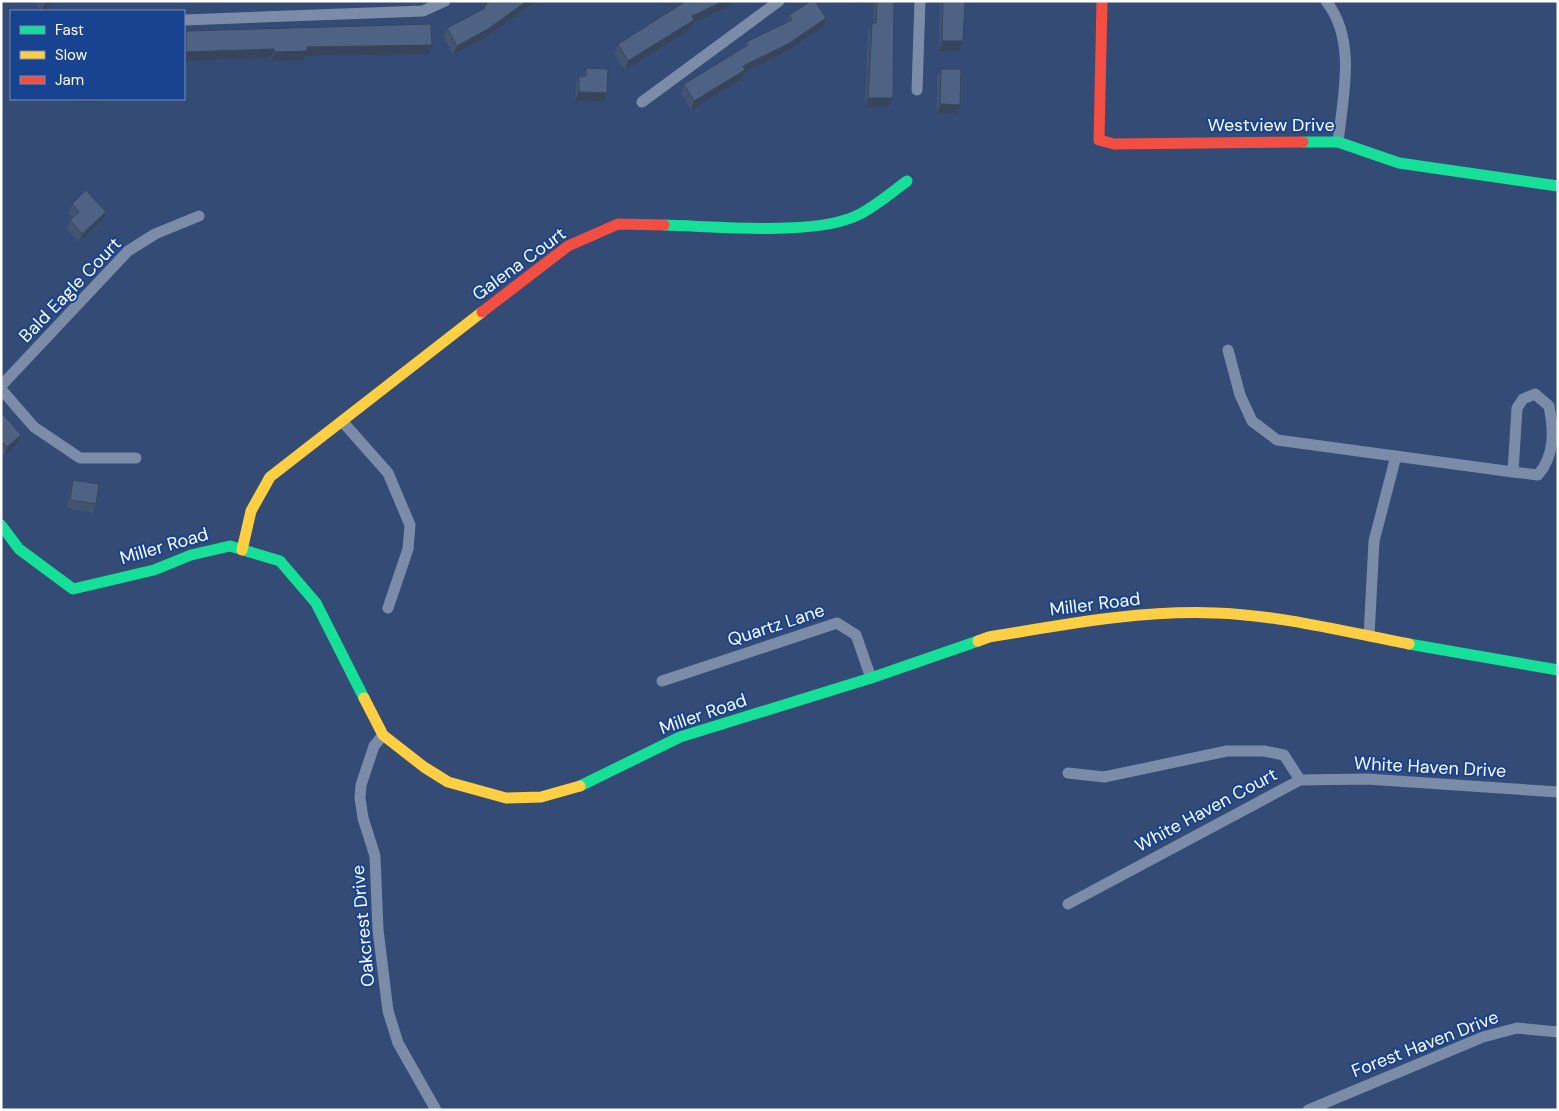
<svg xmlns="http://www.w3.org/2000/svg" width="1559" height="1111" viewBox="0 0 1559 1111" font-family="'DM Sans',sans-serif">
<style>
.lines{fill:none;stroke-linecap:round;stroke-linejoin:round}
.street{stroke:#7b8ca8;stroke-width:11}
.fast{stroke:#16e098;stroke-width:11}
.slow{stroke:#ffcf43;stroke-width:11}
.jam{stroke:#f24e42;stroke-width:11}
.wall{fill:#435471}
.shaded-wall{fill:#37455c}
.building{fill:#4e6283;stroke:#37455c}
.labels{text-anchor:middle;stroke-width:4;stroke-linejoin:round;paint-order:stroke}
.street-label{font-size:18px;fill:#fff;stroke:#184390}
</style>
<rect width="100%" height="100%" fill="#334b75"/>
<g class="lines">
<path class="street" d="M1326,1C1357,40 1343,96 1338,142
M184,20L423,11L445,1
M917,90L920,1
M642,102L779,1
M1228,350L1240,395L1252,421L1277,440L1513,472L1538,475C1555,455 1554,431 1549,406L1535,394L1523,399L1517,408L1513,472
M1,386L128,251L155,234L199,216
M1,389L34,427L80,458H136
M342,421L388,473L410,525L408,549L388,608
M1369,636L1374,541L1396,456
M662,681L837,623L856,635L871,678
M383,735L374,746L361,785L360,798L363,818L375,856L378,930L388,1011L398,1043L436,1110
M1068,773L1104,777L1227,751H1264L1284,755L1300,780
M1068,904L1300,780L1367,779L1558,792
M1308,1110L1483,1037L1517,1028L1558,1032"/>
<path class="fast" d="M1303,142H1338L1399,163L1558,186
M664,225C715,226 817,237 860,214C877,205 892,192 907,181
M1,525L19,549L73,589L154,570L191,555L230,546L280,561L316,603L364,698
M1409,644L1558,670
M580,786L680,737L871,678L978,641"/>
<path class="slow" d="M242,550L251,511L270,477L482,312
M978,641L989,637C1063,625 1139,610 1215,613C1280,615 1346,632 1409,644
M364,698L383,735L424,767L448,782L506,798L541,797L580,786"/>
<path class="jam" d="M1102,1L1099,140L1114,144L1303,142
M482,312L568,246L618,224L664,225"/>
</g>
<path class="wall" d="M34,1H56L43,11H41Z
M491,1H538L528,7L485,38L453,55L444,37L447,28L483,10L484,6Z
M852,1H894L893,98L889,107H865L868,32L872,23H873L874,3H852Z
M940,1H965L963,41L959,52L939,51Z
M731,5L693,23L691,29L625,70L614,53L618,44Z
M789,15L823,27L784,53L744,73L742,79L691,110L681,93L684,84L744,47L746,42L786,22Z
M186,31L429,54L305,56L304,60L271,61V58L184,61V37Z
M586,68L607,93L604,102L575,101L576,84L579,76H583Z
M941,69L957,114L937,113V77Z
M72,204L102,221L79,242L67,229L70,220L73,218L68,213Z
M1,417L18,443L4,456L1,453Z
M73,480L96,504L93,513L67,508L70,489Z"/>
<path class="shaded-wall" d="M48,1H56L42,11L45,3Z
M527,1H538L528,7L485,38L453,55L457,46Z
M724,1H732L731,5L693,23L691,29L625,70L628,61L692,16Z
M853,1H875L874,3H852Z
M826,18L823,27L784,53L744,73L742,79L691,110L694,101L743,66Z
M942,41H963L959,52L939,51Z
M432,45L429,54L305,56L304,60L271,61L274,52L307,47Z
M274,49L271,58L184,61L186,52Z
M579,92L607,93L604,102L575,101Z
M868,98H893L889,107H865Z
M74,99H101L100,102H73Z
M940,104L960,105L957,114L937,113Z
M106,212L102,221L79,242L82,234Z
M21,435L18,443L4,456L7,447Z"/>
<path class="building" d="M491,1H527L488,29L457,46L447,28L485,8L484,6Z
M686,1H724L692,16L694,20L628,61L618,44Z
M811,1H815L826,18L788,44L743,66L745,70L694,101L684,84L748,45L746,42L792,20L789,15Z
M877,1H894L893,98H868L872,23H876Z
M943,1H965L963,41H942Z
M431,24L432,45L307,47V51L274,52V49L186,52V31Z
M586,68L608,69L607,93L579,92V76H586Z
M941,69H961L960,105L940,104Z
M86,190L106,212L82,234L70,220L79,212L72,204Z
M4,415L21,435L7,447L1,441V417Z
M73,480L99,484L96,504L70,500Z"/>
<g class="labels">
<g class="street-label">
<text x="1271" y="131">Westview Drive</text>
<text transform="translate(519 264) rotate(-36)" y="6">Galena Court</text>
<text transform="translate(70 290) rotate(-46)" y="6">Bald Eagle Court</text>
<text transform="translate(164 546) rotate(-16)" y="6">Miller Road</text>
<text transform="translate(1095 604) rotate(-7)" y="6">Miller Road</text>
<text transform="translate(776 625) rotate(-18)" y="6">Quartz Lane</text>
<text transform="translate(703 714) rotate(-19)" y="6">Miller Road</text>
<text transform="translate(1430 767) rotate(3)" y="6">White Haven Drive</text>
<text transform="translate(1206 810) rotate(-28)" y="6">White Haven Court</text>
<text transform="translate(363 926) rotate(-95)" y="6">Oakcrest Drive</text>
<text transform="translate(1425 1044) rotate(-21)" y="6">Forest Haven Drive</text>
</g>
</g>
<rect width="1559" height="1111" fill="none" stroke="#ffffff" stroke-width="5"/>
<rect x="10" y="10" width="175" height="90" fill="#184390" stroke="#748ebc"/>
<rect x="20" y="26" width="25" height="8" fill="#16e098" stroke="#748ebc"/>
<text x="55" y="35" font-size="15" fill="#ffffff">Fast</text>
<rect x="20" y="51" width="25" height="8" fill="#ffcf43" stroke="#748ebc"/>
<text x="55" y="60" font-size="15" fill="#ffffff">Slow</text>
<rect x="20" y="76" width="25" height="8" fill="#f24e42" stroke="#748ebc"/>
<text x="55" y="85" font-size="15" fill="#ffffff">Jam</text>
</svg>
